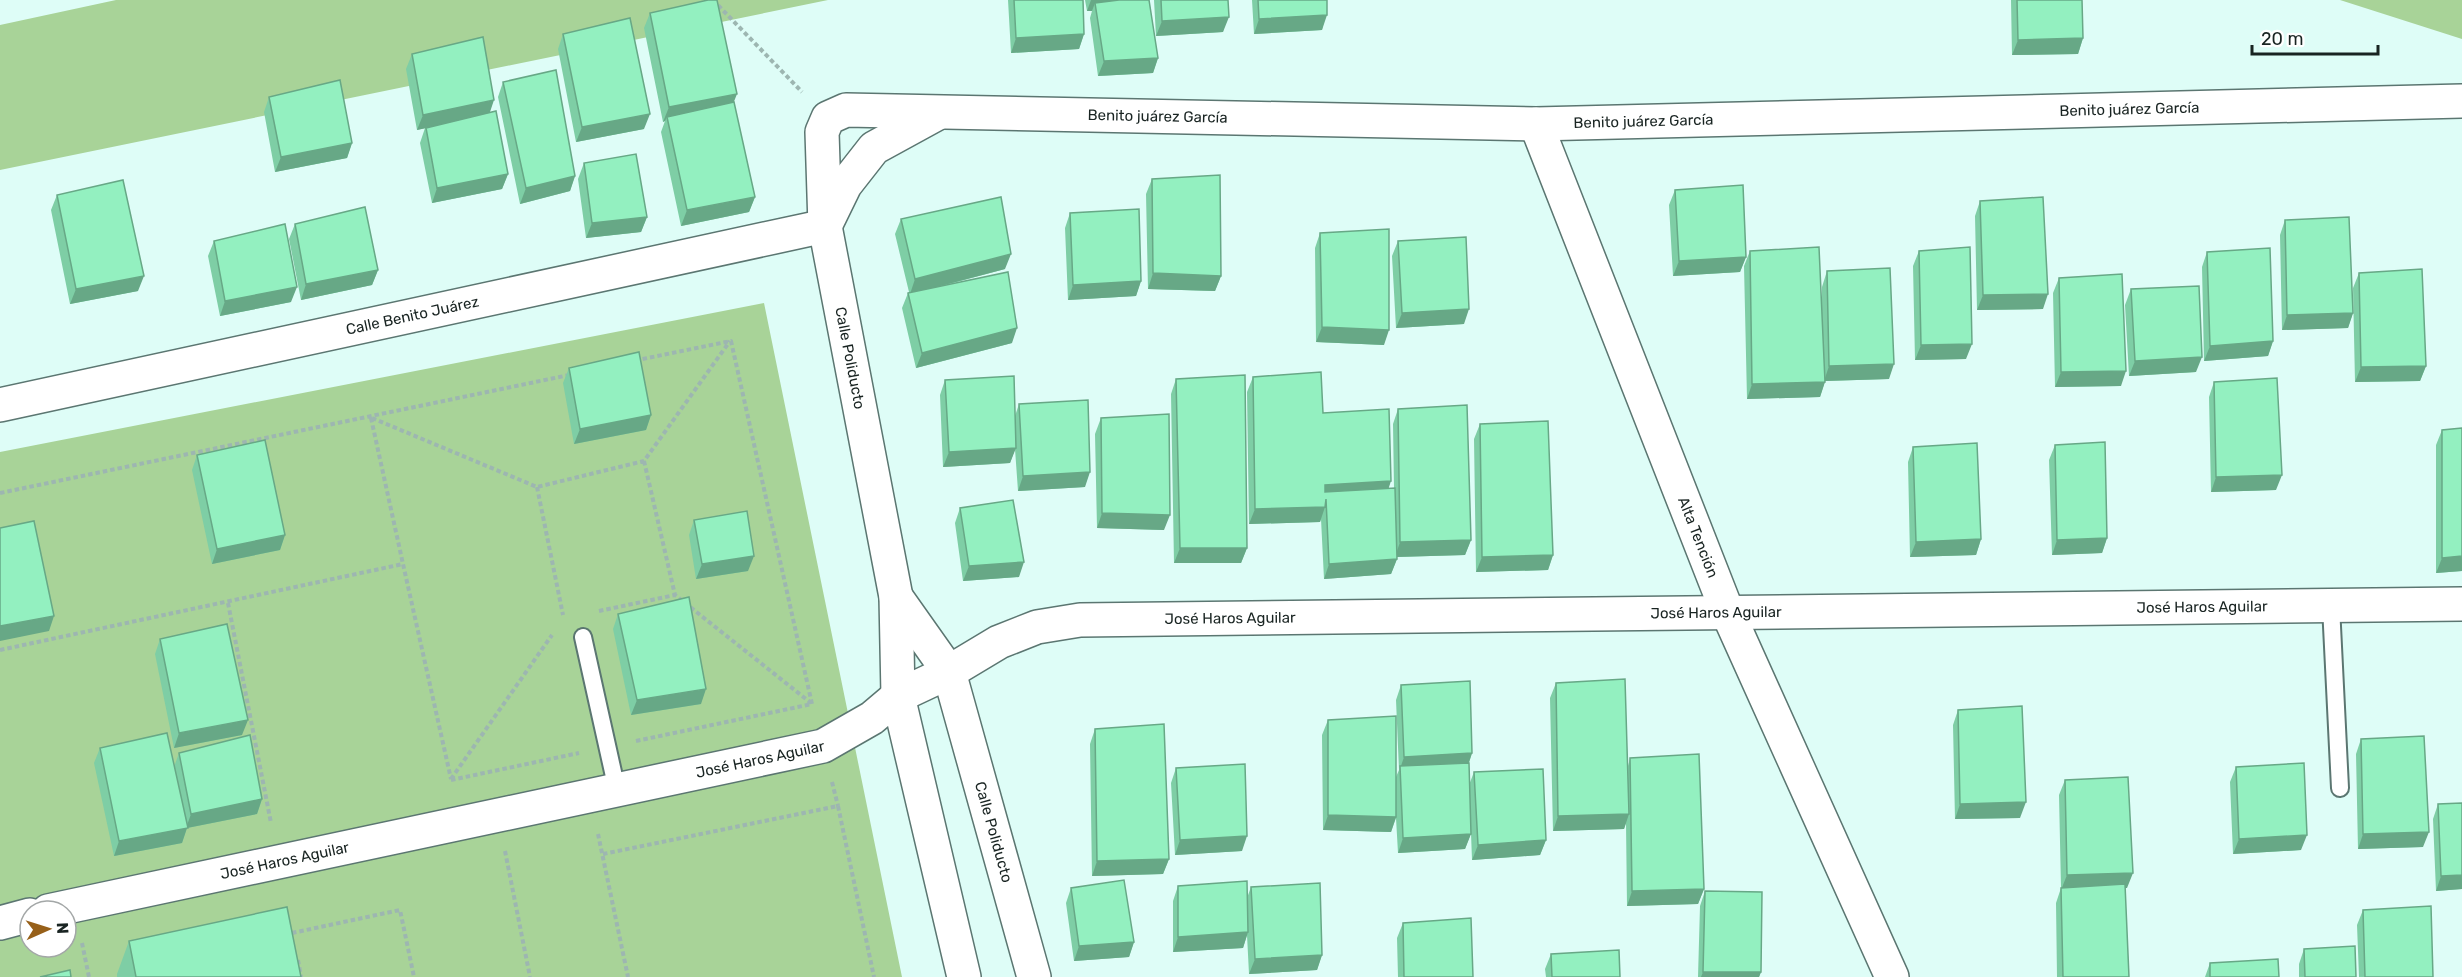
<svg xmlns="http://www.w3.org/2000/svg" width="2462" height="977" viewBox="0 0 2462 977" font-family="Rubik,sans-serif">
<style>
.green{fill:#a8d398;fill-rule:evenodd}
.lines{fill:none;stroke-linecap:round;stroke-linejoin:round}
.lane-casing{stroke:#5b7671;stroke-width:20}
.street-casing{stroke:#5b7671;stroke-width:36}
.secondary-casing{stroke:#5b7671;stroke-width:36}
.path{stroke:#9db6b1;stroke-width:4;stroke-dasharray:4.5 3;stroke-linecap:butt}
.lane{stroke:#fff;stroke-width:16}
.street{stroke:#fff;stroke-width:33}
.secondary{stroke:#fff;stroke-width:33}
.wall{fill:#7ecea5}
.shaded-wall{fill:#67a886}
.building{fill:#93f0c0;stroke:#67a886;stroke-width:1.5}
.labels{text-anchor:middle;stroke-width:5;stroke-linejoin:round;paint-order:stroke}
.street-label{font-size:15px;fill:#192422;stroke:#fff}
</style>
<rect width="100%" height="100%" fill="#defdf7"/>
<path class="green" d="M116,0H828L0,170V25Z
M2340,0H2462V39Z
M764,303L902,977H0V452ZM30,911H66V947H30Z"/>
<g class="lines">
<g class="lane-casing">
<path id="lane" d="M2331,606L2340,788
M583,637L617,790"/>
</g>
<g class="street-casing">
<g id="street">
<path id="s1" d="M1536,124L1727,611"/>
<path id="s2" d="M0,405L825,226L845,185L874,148L938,113"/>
<path id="s3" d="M896,597L949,672L1034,977"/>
<path id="s4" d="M964,977L898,696L896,597L825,226L822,132L828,118L846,110L1536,124L2462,101"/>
</g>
</g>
<g class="secondary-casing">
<g id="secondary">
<path d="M1727,611L1892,977"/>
<path id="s5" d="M48,911L823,746L872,718L898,696L949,672L999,642L1037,627L1080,620L2462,604"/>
<path d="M0,923L30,915"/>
</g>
</g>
<path class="path" d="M713,0L802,92
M371,418L403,564
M372,418L537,487L644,461L730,341
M644,461L675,595
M537,487L563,615
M0,493L569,375
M228,603L271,823
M599,611L675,595L811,703
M0,650L403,564L451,779
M636,741L812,704L731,341L638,360
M451,779L552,635
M451,780L579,753
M832,782L838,806
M598,834L628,977
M505,851L530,977
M603,854L838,806L874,977
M292,933L400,910L414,977
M82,943L89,977
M298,960L301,977"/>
<use href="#lane" class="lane"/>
<use href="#street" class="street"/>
<use href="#secondary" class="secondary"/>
</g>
<path class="wall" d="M1008,0H1083L1084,34L1079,49L1011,53Z
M1085,0H1149L1158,58L1153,73L1098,76L1090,18L1092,11H1087Z
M1154,0H1228L1223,32L1156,36Z
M1252,0H1327L1322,30L1254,34Z
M2011,0H2082L2083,38L2078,54L2012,55Z
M650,13L733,102L755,197L749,212L681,226L661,132L665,121L663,122L644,28Z
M563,34L644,129L576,142L558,49Z
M412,54L490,112L508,174L502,189L432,203L420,143L425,128L417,130L406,69Z
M503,82L575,176L570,191L520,204L498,97Z
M269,97L352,143L347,158L275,172L264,112Z
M584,163L647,217L641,232L586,238L578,179Z
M1152,179L1221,276L1215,291L1148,289L1146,194Z
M1675,190L1746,257L1740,272L1673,276L1669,205Z
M57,195L138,291L70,304L51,210Z
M1980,201L2043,309L1977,310L1975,216Z
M1070,213L1141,281L1136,296L1068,300L1065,228Z
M901,219L1005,269L942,286L1012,343L916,368L902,308L908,293L909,292L895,234Z
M2285,220L2353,313L2348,328L2282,330L2280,235Z
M295,224L378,270L372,285L301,300L289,239Z
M1320,233L1384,345L1316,342L1315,248Z
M214,241L291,302L220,316L208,256Z
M1398,241L1464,324L1396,328L1392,256Z
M1750,251L1822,324V287L1827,271L1889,379L1825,381L1820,397L1747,399L1744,266Z
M1919,251L1966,359L1915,360L1913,266Z
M2207,252L2273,341L2268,356L2204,361L2202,267Z
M2359,273L2426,366L2420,381L2355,382L2353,288Z
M2059,278L2121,386L2055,387L2053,293Z
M2131,289L2196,372L2129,376L2125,305Z
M569,368L651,415L646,430L574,444L563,383Z
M1253,377L1323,413L1389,488H1394L1393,424L1398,409L1471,540L1465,555L1397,557V559L1391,574L1324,579L1321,519L1320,522L1249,524L1247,392Z
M1176,379L1247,548L1241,563H1174L1171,394Z
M945,380L1015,416L1019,404L1085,487L1018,491L1015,449L1010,463L943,467L940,395Z
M2214,382L2276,490L2211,492L2209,397Z
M1101,418L1164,530L1097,528L1095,434Z
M1480,424L1553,555L1548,570L1476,572L1474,439Z
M2442,430L2462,571L2436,573V445Z
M2055,445L2107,538L2102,553L2052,555L2049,460Z
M1913,447L1981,539L1976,555L1910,557L1908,462Z
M197,455L285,535L280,550L212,564L192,470Z
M960,508L1019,577L963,581L955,523Z
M694,520L748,571L696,579L689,535Z
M618,614L701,704L631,715L613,629Z
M160,639L242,735L174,748L155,654Z
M1556,683L1628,766L1630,758L1704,889L1698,904L1627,906L1626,823L1624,829L1553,831L1550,698Z
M1401,685L1472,753L1469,763V785L1474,772L1546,840L1540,855L1472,860L1471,833L1465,849L1398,853L1396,818L1391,832L1323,830L1322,735L1328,720L1396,777L1399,770L1396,700Z
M1958,710L2020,818L1955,819L1953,725Z
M1095,729L1169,859L1163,874L1092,876L1090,744Z
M2361,739L2423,847L2358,849L2356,754Z
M100,748L174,767L179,753L262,799L257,814L187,828L182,843L114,856L94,763Z
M2236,767L2301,850L2233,854L2230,782Z
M1176,768L1242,851L1175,855L1171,783Z
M2065,780L2127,888H2125L2129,977H2057L2056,903L2061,888L2059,795Z
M2438,804L2462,889L2436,891L2433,819Z
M1178,886L1247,898L1251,887L1322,955L1317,970L1249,974L1247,935L1243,948L1173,952V901Z
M1071,888L1134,942L1129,957L1074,961L1066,903Z
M1705,891L1761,972L1759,977H1698L1700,906Z
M2363,910L2433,977H2359L2357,925Z
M1403,923L1473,977H1398L1397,938Z
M129,941L301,977H117V974Z
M2304,949L2356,977H2299V964Z
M1551,954L1620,977H1546L1545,969Z
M2210,963L2279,977H2205Z"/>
<path class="shaded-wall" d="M1091,0H1145L1095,3L1092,11H1087Z
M1327,15L1322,30L1254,34L1259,19Z
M1229,17L1223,32L1156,36L1162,21Z
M1084,34L1079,49L1011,53L1016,38Z
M2083,38L2078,54L2012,55L2018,40Z
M1158,58L1153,73L1098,76L1104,61Z
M737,94L731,109L667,117L665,121L663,122L669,107Z
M494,100L489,115L417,130L423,115Z
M650,114L644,129L576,142L582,127Z
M352,143L347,158L275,172L281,157Z
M508,174L502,189L432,203L437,188Z
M575,176L570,191L520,204L526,188Z
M755,197L749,212L681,226L687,210Z
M647,217L641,232L586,238L592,223Z
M1011,254L1005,269L910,294L915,279Z
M1746,257L1740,272L1673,276L1679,261Z
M378,270L372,285L301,300L306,284Z
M1153,273L1221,276L1215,291L1148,289Z
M144,276L138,291L70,304L76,289Z
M1141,281L1136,296L1068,300L1073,285Z
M297,287L291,302L220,316L225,301Z
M2048,294L2043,309L1977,310L1983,295Z
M1469,309L1464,324L1396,328L1402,313Z
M2353,313L2348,328L2282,330L2287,315Z
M1322,327L1389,330L1384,345L1316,342Z
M1017,328L1012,343L916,368L922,353Z
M2273,341L2268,356L2204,361L2210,346Z
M1972,344L1966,359L1915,360L1921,345Z
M2202,357L2196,372L2129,376L2135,361Z
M1894,364L1889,379L1824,381L1829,366Z
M2426,366L2420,381L2355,382L2361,367Z
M2126,371L2121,386L2055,387L2061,372Z
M1825,382L1820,397L1747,399L1752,384Z
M651,415L646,430L574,444L580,429Z
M1016,448L1010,463L943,467L949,452Z
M1090,472L1085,487L1018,491L1023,476Z
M2282,475L2276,490L2211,492L2216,477Z
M1391,481L1386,496L1319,500L1325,485Z
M1325,507L1320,522L1249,524L1255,509Z
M1102,513L1170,515L1164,530L1097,528Z
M285,535L280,550L212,564L217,549Z
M2107,538L2102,553L2052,555L2057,540Z
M1981,539L1976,555L1910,557L1916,542Z
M1471,540L1465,555L1395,557L1400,542Z
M1180,548H1247L1241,563H1174Z
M1553,555L1548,570L1476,572L1482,557Z
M754,556L748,571L696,579L702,564Z
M2462,556V571L2436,573L2442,558Z
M1397,559L1391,574L1324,579L1329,564Z
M1024,562L1019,577L963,581L969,566Z
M54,616L49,631L0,641V626Z
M706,689L701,704L631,715L637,700Z
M248,720L242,735L174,748L179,733Z
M1472,753L1467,768L1400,769L1404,757Z
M262,799L257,814L187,828L182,843L114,856L119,841L186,828L191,814Z
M2026,802L2020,818L1955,819L1960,804Z
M1629,814L1624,829L1553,831L1558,816Z
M1328,815L1396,817L1391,832L1323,830Z
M2429,832L2423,847L2358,849L2363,834Z
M1471,834L1465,849L1398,853L1403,838Z
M2307,835L2301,850L2233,854L2239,839Z
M1247,836L1242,851L1175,855L1180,840Z
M1546,840L1540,855L1472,860L1478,845Z
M1169,859L1163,874L1092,876L1097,861Z
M2133,873L2127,888L2061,890L2067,875Z
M2462,875V889L2436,891L2441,876Z
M1704,889L1698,904L1627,906L1632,891Z
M1248,932L1243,948L1173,952L1178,937Z
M1134,942L1129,957L1074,961L1079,946Z
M1322,955L1317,970L1249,974L1255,959Z
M1703,972H1761L1759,977H1701Z"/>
<path class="building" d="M708,0H717L737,94L669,107L650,13Z
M1014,0H1083L1084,34L1016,38Z
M1119,0H1149L1158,58L1104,61L1095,3Z
M1161,0H1228L1229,17L1162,21Z
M1258,0H1327V15L1259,19Z
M2017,0H2082L2083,38L2018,40Z
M630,18L650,114L582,127L563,34Z
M483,37L494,100L423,115L412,54Z
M556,70L575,176L526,188L503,82Z
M340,80L352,143L281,157L269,97Z
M734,102L755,197L687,210L667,117Z
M496,111L508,174L437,188L426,128Z
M636,154L647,217L592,223L584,163Z
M1220,175L1221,276L1153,273L1152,179Z
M123,180L144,276L76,289L57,195Z
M1743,185L1746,257L1679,261L1675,190Z
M1001,197L1011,254L915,279L901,219Z
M2043,197L2048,294L1983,295L1980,201Z
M365,207L378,270L306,284L295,224Z
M1139,209L1141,281L1073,285L1070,213Z
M2349,217L2353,313L2287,315L2285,220Z
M285,224L297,287L225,301L214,241Z
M1389,229V330L1322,327L1320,233Z
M1466,237L1469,309L1402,313L1398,241Z
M1819,247L1825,382L1752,384L1750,251Z
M1970,247L1972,344L1921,345L1919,251Z
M2270,248L2273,341L2210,346L2207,252Z
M1890,268L1894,364L1829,366L1827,271Z
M2422,269L2426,366L2361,367L2359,273Z
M1008,272L1017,328L922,353L908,293Z
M2122,274L2126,371L2061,372L2059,278Z
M2199,286L2202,357L2135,361L2131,289Z
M639,352L651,415L580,429L569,368Z
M1321,372L1323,413L1389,409L1391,481L1325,485V492L1395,488L1397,559L1329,564L1326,499L1325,507L1255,509L1253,377Z
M1245,375L1247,548H1180L1176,379Z
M1014,376L1016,448L949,452L945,380Z
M2277,378L2282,475L2216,477L2214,382Z
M1088,400L1090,472L1023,476L1019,404Z
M1467,405L1471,540L1400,542L1398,409Z
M1169,414L1170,515L1102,513L1101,418Z
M1548,421L1553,555L1482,557L1480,424Z
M2462,428V556L2442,558V430Z
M265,440L285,535L217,549L197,455Z
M2105,442L2107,538L2057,540L2055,445Z
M1977,443L1981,539L1916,542L1913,447Z
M1013,500L1024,562L969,566L960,508Z
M747,511L754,556L702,564L694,520Z
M34,521L54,616L0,626V528Z
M689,597L706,689L637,700L618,614Z
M227,624L248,720L179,733L160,639Z
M1625,679L1629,814L1558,816L1556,683Z
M1470,681L1472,753L1404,757L1401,685Z
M2022,706L2026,802L1960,804L1958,710Z
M1396,716V817L1328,815V720Z
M1164,724L1169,859L1097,861L1095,729Z
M167,733L188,828L119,841L100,748Z
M250,735L262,799L191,814L179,753Z
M2424,736L2429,832L2363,834L2361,739Z
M1699,754L1704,889L1632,891L1630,758Z
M1469,763L1471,834L1403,838L1400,766Z
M2304,763L2307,835L2239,839L2236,767Z
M1245,764L1247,836L1180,840L1176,768Z
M1543,769L1546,840L1478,845L1474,772Z
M2128,777L2133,873L2067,875L2065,780Z
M2462,803V875L2441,876L2438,804Z
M1124,880L1134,942L1079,946L1071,888Z
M1247,881L1248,932L1178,937V886Z
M1320,883L1322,955L1255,959L1251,887Z
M2125,884L2129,977H2063L2061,888Z
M1705,891L1762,892L1761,972H1703Z
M2431,906L2433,977H2365L2363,910Z
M287,907L301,977H136L129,941Z
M1471,918L1473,977H1404L1403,923Z
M2355,946L2356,977H2305L2304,949Z
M1619,950L1620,977H1552L1551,954Z
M2278,959L2279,977H2210V963Z
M70,970L71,977H40Z"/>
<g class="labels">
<g class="street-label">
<text dy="5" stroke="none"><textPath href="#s4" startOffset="2178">Benito juárez García</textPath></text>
<text dy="5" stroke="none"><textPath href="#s4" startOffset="1206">Benito juárez García</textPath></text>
<text dy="5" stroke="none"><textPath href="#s4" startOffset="1692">Benito juárez García</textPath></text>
<text dy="5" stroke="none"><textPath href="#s2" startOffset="422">Calle Benito Juárez</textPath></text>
<text transform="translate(850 358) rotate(79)" y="5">Calle Poliducto</text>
<text dy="5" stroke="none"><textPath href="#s1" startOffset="444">Alta Tención</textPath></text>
<text dy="5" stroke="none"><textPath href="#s5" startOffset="2204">José Haros Aguilar</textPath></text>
<text dy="5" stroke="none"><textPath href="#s5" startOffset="1718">José Haros Aguilar</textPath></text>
<text dy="5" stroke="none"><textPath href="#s5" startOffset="1232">José Haros Aguilar</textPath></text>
<text dy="5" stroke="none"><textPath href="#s5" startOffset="728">José Haros Aguilar</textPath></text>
<text dy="5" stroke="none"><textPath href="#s3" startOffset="258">Calle Poliducto</textPath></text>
<text dy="5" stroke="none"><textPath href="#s5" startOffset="242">José Haros Aguilar</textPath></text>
</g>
</g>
<g transform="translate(48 929) rotate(87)"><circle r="28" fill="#ffffff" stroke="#a3a7a7" stroke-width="1.5"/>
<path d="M0-4.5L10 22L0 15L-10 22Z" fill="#976019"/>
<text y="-9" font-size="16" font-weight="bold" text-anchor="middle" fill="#192422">N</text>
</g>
<path d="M2252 45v9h126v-9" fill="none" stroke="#192422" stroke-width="3"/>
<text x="2261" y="45" font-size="18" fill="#192422" stroke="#ffffff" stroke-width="4.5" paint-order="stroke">20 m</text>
</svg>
